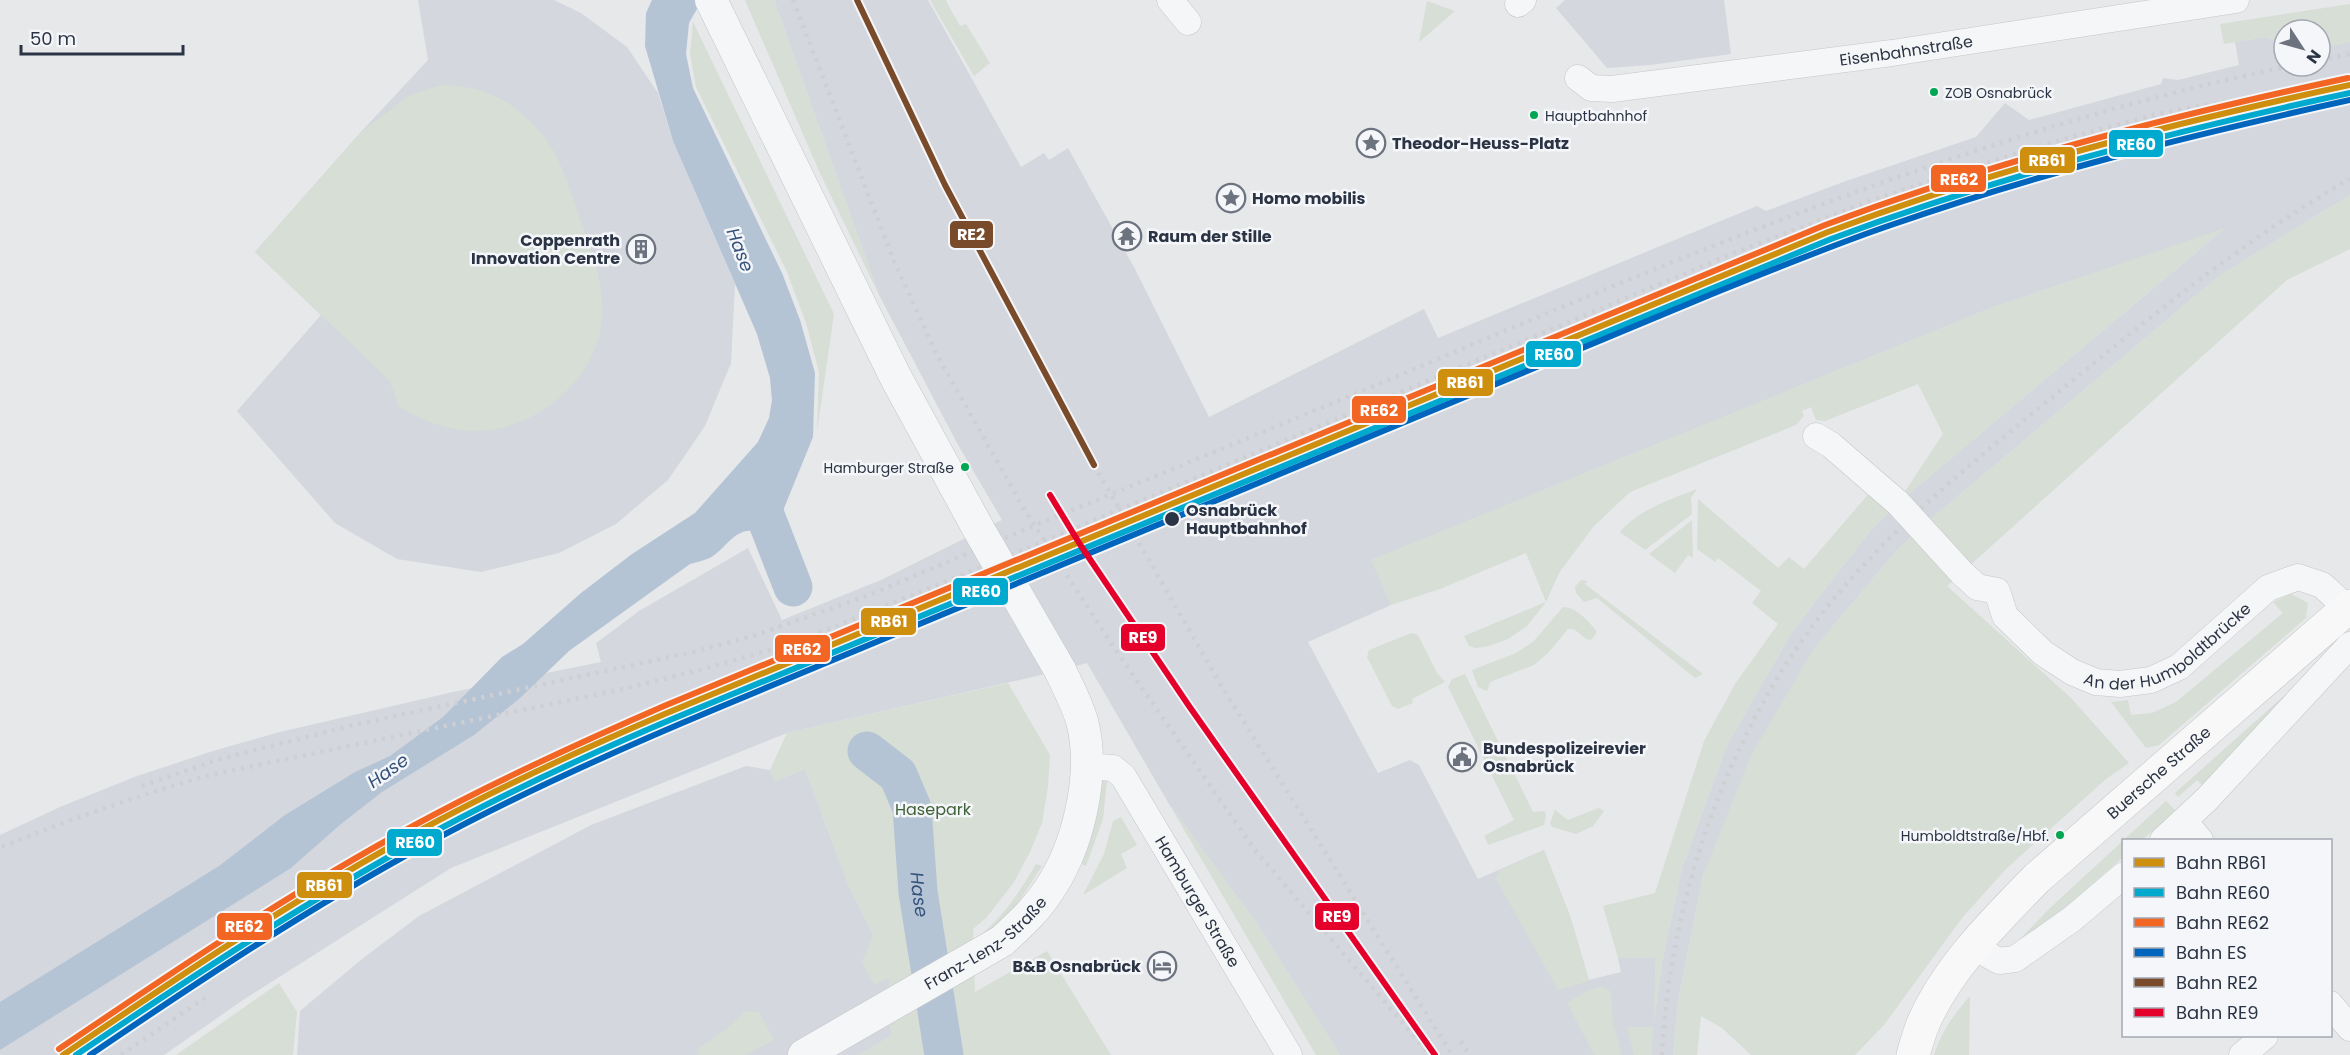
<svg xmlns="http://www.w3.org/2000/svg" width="2350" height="1055" viewBox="0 0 2350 1055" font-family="Poppins,sans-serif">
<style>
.built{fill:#d4d7dd;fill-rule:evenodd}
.green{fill:#d6ded6}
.water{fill:#b4c4d5}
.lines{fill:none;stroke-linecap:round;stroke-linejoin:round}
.river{stroke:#b4c4d5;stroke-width:39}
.minor-casing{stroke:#c4c6c8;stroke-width:27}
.tertiary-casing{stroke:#c4c6c8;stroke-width:33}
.secondary-casing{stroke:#c4c6c8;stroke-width:34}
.minor{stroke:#f5f6f7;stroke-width:26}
.tertiary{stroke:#f5f6f7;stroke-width:32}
.secondary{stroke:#f8f8f8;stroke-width:33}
.rail{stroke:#cecfd2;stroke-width:4.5;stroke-dasharray:3 6;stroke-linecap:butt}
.minor-bridge-casing{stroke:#c4c6c8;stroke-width:27;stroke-linecap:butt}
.tertiary-bridge-casing{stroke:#c4c6c8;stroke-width:33;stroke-linecap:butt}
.minor-bridge{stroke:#f5f6f7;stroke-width:26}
.tertiary-bridge{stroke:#f5f6f7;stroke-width:32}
.rail-1-casing{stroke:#f4f6f9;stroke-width:10}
.rail-2-casing{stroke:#f4f6f9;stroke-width:10}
.rail-3-casing{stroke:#f4f6f9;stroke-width:10}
.rail-4-casing{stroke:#f4f6f9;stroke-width:10}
.rail-5-casing{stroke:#f4f6f9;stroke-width:10}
.rail-6-casing{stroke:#f4f6f9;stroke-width:10}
.rail-1{stroke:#ce8f0e;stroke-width:6}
.rail-2{stroke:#00a9ce;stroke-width:6}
.rail-3{stroke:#f26522;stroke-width:6}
.rail-4{stroke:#0065bd;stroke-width:6}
.rail-5{stroke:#7a4b2a;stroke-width:6}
.rail-6{stroke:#e4002b;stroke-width:6}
.bus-dot{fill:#00a651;stroke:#f4f6f9;stroke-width:2}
.stop-dot{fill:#2b3445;stroke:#f4f6f9;stroke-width:2}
.labels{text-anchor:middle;stroke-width:5;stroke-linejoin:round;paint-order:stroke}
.bus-label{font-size:14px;fill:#2b3445;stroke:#f4f6f9;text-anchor:start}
.street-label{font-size:16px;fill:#2b3445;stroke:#f4f6f9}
.poi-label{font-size:16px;font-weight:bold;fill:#2b3445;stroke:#f4f6f9;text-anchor:start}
.stop-label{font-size:16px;font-weight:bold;fill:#2b3445;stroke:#f4f6f9;text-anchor:start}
.park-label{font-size:16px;fill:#3f6138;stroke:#f4f6f9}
.water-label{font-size:18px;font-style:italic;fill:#34527a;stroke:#f4f6f9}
.line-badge{stroke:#f4f6f9;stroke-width:2}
.badge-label{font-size:16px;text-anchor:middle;font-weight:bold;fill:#fff}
</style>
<rect width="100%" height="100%" fill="#e6e8ea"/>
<path class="built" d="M418,0H554L581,13L627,47L658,93L673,141L735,284L731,363L705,426L668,480L616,524L559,553L481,572L397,559L335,523L237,411L321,315L255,252L360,133L428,60Z
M774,0H928L1021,167L1044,153L1049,160L1068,148L1135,269L1209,417L1424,309L1438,338L1757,206L1766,211L1846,181L1976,137L2005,103L2029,120L2161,84L2163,78L2178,80L2239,65L2235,42L2266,37L2284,45V66H2320V48L2350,42V195L2219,276L1933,517L1896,551L1813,650L1703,875L1678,1002L1673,1055H1340L1256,922L1169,804L1087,663L1037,676L787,733L451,868L243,1000L164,1055H0V835L60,807L137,776L213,751L280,732L453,692L601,662L596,643L603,638L639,611L748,548L782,620L881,580L1002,520L957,443L879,295ZM2224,229L1898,503L1870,531L1792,632L1727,745L1682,868L1663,957L1654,1019L1656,957L1618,958L1621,972L1589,980L1570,916L1544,850L1478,879L1419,765L1410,760L1378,773L1308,642L1391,605L1372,560L1991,308Z
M1565,0H1724L1731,54L1650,65L1607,68L1556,8Z
M746,766L770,770L775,781L805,769L848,884L873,934L889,977L891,1036L859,1055H297L300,1011L362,959L419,916L591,825Z"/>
<path class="green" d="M745,0H774L879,295L819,171Z
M930,0H947L946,1L960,26L966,24L990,63L974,76Z
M1427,1L1455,11L1419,42Z
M2350,4V42L2320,48V30H2284V45L2266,37L2224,44L2220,24Z
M693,22L834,314L817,432L819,372L806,323L787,272L696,87L690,54Z
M444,84C454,86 465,86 476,89C511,98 545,129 559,162C567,178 572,196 578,213C590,248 605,281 602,319C596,387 524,439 459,430C437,427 418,417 399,407L390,381L255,252L360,133L408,96Z
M2350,195V249L2287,280L1947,586L2071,698L2129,763L2106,779L2006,869L1962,918L1884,1025L1855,1055H1751L1722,1028L1701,1016L1697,1055H1673L1678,1002L1703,875L1751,755L1813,650L1896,551L1933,517L2219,276Z
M2225,228L1898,503L1870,531L1792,632L1727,745L1682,868L1663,957L1653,1027L1652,1055H1634L1627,1027H1653L1656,957L1618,958L1603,906L1655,893L1704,741L1735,684L1778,624L1752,603L1761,591L1718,558L1715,562L1697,549L1698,499L1778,568L1789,557L1804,569L1878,483L1898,502L1943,434L1918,384L1825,421L1816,420L1811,407L1802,411L1804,416L1796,425L1630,492L1593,527L1559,573L1546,602L1527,626L1508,639L1489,646L1476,648L1469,646L1464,636L1546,602L1526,553L1440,589L1391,605L1371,560L1991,308Z
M1697,489L1691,498L1692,514L1645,550L1620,532C1639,509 1670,500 1697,489Z
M1692,520L1693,558L1688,555L1675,573L1649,554Z
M1581,580L1587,581L1585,584L1703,674L1695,678L1597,598L1584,602L1576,593L1575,587Z
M2291,594L2308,603L2306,618L2159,745L2146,748L2111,702L2128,700L2131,715L2152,713L2176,702L2283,613L2273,602Z
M1563,607C1576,607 1590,622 1597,632L1591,640L1586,639L1574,629H1568L1548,653L1534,665L1490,682L1487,691L1478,687L1472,670L1516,653L1533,642Z
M1411,633L1418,635L1437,673L1445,682L1412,699L1413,703L1398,709L1392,706L1367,657L1369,650Z
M1465,674L1533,812L1545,811L1546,816L1544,825L1488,845L1484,836L1514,820L1448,687L1452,679Z
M2303,679L2203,786L2197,780L2178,797L2175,793Z
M1008,683L1050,755L1048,786L1042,823L1030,852L1014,882L987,917L973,929L975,992L1047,951L1111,1055H859L891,1036L889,978L874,985L862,962L873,934L848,884L805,769L775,781L770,770L787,733Z
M1101,781H1107L1103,819L1086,866L1081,864C1093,837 1098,810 1101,781Z
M2166,801L2176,811L2142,840H2124L2123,857L2067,906L2019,940L2050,908Z
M1169,804L1256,922L1340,1055H1316Z
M1599,808L1604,811L1593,826L1576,834L1552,827L1550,823L1555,810L1568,820Z
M1121,817L1137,845L1121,854L1127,868L1083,895L1104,854L1113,821Z
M1544,850L1570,916L1589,981L1558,990L1496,879L1499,870Z
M1036,864L1042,866L1014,909L993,932L978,937C1003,918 1020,891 1036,864Z
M279,983L297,1012L293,1055H176Z
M1603,986L1611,992L1613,1022L1622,1055H1594L1567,1003L1584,992Z
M1970,996L1969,1055H1934C1942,1031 1954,1014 1970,996Z
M745,1011L759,1012L774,1040L746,1055H699L696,1050L726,1029Z"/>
<path class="water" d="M652,0H702L689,23L686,54L693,88L782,273L800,320L815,373L813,437L778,523L780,536L775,542C765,541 762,533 753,531C736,528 725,548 713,556C707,560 697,562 690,564L569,651L519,699L474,735L382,792L341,824L291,868L0,1050V1002L219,866L285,815L355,772L390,756L443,717L502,657L523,644L581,593L632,554L695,513L758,442L769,418L772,400L770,378L757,334L673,141L645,46L646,13Z"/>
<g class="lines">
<g class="river">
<path d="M756,492L793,587"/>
<path id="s1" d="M867,751L898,775L912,808L918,892L944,1055"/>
</g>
<g class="minor-casing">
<g id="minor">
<path d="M1170,0L1188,22"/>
<path d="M1518,4L1523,0"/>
<path id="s2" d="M1578,78L1591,88L1612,89L1892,53L2236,0"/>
<path d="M1816,436L1831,445L1898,503"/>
<path id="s3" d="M1962,573L1977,587L1997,591L2005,616L2043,653L2072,672L2096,682L2120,684L2151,680L2179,667L2268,588L2298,577L2322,585L2347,608"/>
<path id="s4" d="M1086,766L1113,768L1123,776L1289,1055"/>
<path d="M2185,822L2200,840"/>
<path d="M2163,840L2207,799L2350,645"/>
<path d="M1974,947L1999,961L2015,959L2072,919L2124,875"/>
<path d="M2330,1004L2350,1028"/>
<path d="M2242,1055L2265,1036"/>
</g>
</g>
<g class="tertiary-casing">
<g id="tertiary">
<path d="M711,0L896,378L979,530"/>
<path id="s5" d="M804,1055L1002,941C1018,926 1034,912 1046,894C1078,850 1096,774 1082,721C1077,704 1068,687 1060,670"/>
</g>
</g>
<g class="secondary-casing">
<g id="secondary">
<path id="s6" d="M1913,1055C1916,1045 1919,1034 1923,1024C1947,968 1995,921 2037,878L2350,606"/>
</g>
</g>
<use href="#minor" class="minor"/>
<use href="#tertiary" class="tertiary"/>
<use href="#secondary" class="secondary"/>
<path class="rail" d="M793,0L894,261L937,355L1024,509L1117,652L1255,850L1430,1055
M2320,60L2350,54
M1094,465L1222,687L1452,1055
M142,786L220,759L354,725L693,652L756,635L872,594C1047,519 1224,449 1400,375C1689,253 1981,130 2290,66
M2,847C71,819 139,795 210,775L623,689L700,670L770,650L826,630L1023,550L1734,253L1878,198L2053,142L2154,115L2193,107L2350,83
M1461,1041L1469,1055
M121,1055L208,996
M1662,1055C1670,888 1737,705 1850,580C1915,507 1992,447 2067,385C2158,311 2248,237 2350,179"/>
<g class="minor-bridge-casing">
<path id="minor-bridge" d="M1898,503L1962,573"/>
</g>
<g class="tertiary-bridge-casing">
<path id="tertiary-bridge" d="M979,530L1060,670"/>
</g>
<use href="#minor-bridge" class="minor-bridge"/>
<use href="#tertiary-bridge" class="tertiary-bridge"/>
<g class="rail-1-casing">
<path id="rail-1" d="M63,1055C178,977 294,899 417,832C498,788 582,749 667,713L1828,232C1998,168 2173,123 2350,85"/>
</g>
<g class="rail-2-casing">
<path id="rail-2" d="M76,1055C188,979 301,905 419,840C501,795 585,756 670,720L1831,239C2000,176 2174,131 2350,93"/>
</g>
<g class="rail-3-casing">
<path id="rail-3" d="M59,1049C174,971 291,892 413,826C495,781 579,743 664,706L1825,225C1995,161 2171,116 2348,78"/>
</g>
<g class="rail-4-casing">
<path id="rail-4" d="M90,1055C199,981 309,908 425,845C518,794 615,751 713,710L1712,294C1772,270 1832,245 1894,224C2043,172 2196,134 2350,100"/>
</g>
<g class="rail-5-casing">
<path id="rail-5" d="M857,0L945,185L1094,465"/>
</g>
<g class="rail-6-casing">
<path id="rail-6" d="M1050,495L1081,546L1189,706L1435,1055"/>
</g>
<use href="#rail-1" class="rail-1"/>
<use href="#rail-2" class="rail-2"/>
<use href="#rail-3" class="rail-3"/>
<use href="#rail-4" class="rail-4"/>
<use href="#rail-5" class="rail-5"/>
<use href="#rail-6" class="rail-6"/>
</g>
<defs>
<g id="sight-ring" transform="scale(1.5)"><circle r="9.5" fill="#f4f6f9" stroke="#6c737f" stroke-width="1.5"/><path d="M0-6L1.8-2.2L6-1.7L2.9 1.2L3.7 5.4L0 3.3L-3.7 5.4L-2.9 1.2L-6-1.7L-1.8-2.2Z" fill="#6c737f"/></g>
<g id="temple-ring" transform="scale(1.5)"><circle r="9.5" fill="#f4f6f9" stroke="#6c737f" stroke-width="1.5"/><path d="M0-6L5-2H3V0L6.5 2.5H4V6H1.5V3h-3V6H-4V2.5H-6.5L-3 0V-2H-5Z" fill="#6c737f"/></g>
<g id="building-ring" transform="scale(1.5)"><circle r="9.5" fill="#f4f6f9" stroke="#6c737f" stroke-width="1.5"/><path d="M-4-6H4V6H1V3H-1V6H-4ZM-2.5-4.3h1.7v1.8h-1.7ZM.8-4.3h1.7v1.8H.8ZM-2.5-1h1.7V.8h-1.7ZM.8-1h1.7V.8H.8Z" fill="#6c737f"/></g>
<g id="civic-ring" transform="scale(1.5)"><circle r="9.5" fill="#f4f6f9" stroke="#6c737f" stroke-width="1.5"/><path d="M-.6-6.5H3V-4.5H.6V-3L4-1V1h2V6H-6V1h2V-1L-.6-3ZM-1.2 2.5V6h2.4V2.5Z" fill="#6c737f"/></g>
<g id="hotel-ring" transform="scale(1.5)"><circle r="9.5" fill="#f4f6f9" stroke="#6c737f" stroke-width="1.5"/><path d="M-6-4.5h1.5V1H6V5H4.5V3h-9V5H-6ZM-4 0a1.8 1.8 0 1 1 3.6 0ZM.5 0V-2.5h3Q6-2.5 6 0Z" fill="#6c737f"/></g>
</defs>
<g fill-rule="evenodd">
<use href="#sight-ring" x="1371" y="143"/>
<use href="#sight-ring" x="1231" y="198"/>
<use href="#temple-ring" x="1127" y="236"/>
<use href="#building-ring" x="641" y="249"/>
<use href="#civic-ring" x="1462" y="757"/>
<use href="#hotel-ring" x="1162" y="966"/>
</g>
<g class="bus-dot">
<circle cx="1934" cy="92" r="5"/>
<circle cx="1534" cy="115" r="5"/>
<circle cx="965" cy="467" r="5"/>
<circle cx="2060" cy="835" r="5"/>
</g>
<circle class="stop-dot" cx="1172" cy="519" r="8"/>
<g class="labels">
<g class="bus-label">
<text x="1945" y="98">ZOB Osnabrück</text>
<text x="1545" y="121">Hauptbahnhof</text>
<text x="954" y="473" text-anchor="end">Hamburger Straße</text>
<text x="2049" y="841" text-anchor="end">Humboldtstraße/Hbf.</text>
</g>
<g class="street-label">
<text dy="6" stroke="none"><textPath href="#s2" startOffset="334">Eisenbahnstraße</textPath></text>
<text dy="6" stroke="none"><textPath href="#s3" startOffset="264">An der Humboldtbrücke</textPath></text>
<text dy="6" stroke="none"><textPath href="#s6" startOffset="380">Buersche Straße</textPath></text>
<text dy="6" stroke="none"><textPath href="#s4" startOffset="186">Hamburger Straße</textPath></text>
<text dy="6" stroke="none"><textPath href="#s5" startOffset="214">Franz-Lenz-Straße</textPath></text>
</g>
<g class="poi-label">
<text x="1392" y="149">Theodor-Heuss-Platz</text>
<text x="1252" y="204">Homo mobilis</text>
<text x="1148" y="242">Raum der Stille</text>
<text x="620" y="246" text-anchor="end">Coppenrath<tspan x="620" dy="18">Innovation Centre</tspan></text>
<text x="1483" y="754">Bundespolizeirevier<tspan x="1483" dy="18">Osnabrück</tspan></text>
<text x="1141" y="972" text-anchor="end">B&amp;B Osnabrück</text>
</g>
<g class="stop-label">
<text x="1186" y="516">Osnabrück<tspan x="1186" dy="18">Hauptbahnhof</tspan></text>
</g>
<g class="park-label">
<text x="933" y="815">Hasepark</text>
</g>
<g class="water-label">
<text transform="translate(740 250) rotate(69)" y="6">Hase</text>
<text transform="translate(388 771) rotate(-35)" y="6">Hase</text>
<text dy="6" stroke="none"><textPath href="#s1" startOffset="162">Hase</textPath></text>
</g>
</g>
<g class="line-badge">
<rect x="2108" y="129" width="56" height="29" rx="6" fill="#00a9ce"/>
<rect x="2019" y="146" width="57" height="28" rx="6" fill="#ce8f0e"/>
<rect x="1930" y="164" width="57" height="29" rx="6" fill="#f26522"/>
<rect x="949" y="220" width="45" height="29" rx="6" fill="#7a4b2a"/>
<rect x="1525" y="340" width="57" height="28" rx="6" fill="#00a9ce"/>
<rect x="1437" y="368" width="57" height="29" rx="6" fill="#ce8f0e"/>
<rect x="1351" y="395" width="56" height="29" rx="6" fill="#f26522"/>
<rect x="952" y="577" width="57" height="29" rx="6" fill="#00a9ce"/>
<rect x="860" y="607" width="57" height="29" rx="6" fill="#ce8f0e"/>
<rect x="1120" y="623" width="46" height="29" rx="6" fill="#e4002b"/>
<rect x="774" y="634" width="57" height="29" rx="6" fill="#f26522"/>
<rect x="386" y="828" width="57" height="29" rx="6" fill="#00a9ce"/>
<rect x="296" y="871" width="57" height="28" rx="6" fill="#ce8f0e"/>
<rect x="1314" y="902" width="46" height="29" rx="6" fill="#e4002b"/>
<rect x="216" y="912" width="57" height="29" rx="6" fill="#f26522"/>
</g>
<g class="badge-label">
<text x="2136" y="150">RE60</text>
<text x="2047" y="166">RB61</text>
<text x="1959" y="185">RE62</text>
<text x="971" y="240">RE2</text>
<text x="1554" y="360">RE60</text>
<text x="1465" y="388">RB61</text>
<text x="1379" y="416">RE62</text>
<text x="981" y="597">RE60</text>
<text x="889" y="627">RB61</text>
<text x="1143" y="643">RE9</text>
<text x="802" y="655">RE62</text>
<text x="415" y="848">RE60</text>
<text x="324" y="891">RB61</text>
<text x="1337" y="922">RE9</text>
<text x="244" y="932">RE62</text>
</g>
<rect x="2122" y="839" width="210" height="198" fill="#f4f6f9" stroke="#a4a8b1" stroke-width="1.5"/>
<rect x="2134" y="858" width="30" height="9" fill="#ce8f0e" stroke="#a4a8b1" stroke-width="1.5"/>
<text x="2176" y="869" font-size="18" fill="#2b3445">Bahn RB61</text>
<rect x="2134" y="888" width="30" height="9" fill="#00a9ce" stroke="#a4a8b1" stroke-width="1.5"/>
<text x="2176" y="899" font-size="18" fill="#2b3445">Bahn RE60</text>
<rect x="2134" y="918" width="30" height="9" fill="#f26522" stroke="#a4a8b1" stroke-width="1.5"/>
<text x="2176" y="929" font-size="18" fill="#2b3445">Bahn RE62</text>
<rect x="2134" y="948" width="30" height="9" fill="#0065bd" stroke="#a4a8b1" stroke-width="1.5"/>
<text x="2176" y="959" font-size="18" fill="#2b3445">Bahn ES</text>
<rect x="2134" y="978" width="30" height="9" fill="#7a4b2a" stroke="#a4a8b1" stroke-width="1.5"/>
<text x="2176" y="989" font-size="18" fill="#2b3445">Bahn RE2</text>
<rect x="2134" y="1008" width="30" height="9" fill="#e4002b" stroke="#a4a8b1" stroke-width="1.5"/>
<text x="2176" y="1019" font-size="18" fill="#2b3445">Bahn RE9</text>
<g transform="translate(2302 48) rotate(126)"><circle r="28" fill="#f4f6f9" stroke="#a4a8b1" stroke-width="1.5"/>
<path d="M0-4.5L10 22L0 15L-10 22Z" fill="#6c737f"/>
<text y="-9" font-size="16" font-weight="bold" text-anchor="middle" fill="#2b3445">N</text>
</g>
<path d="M21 45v9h162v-9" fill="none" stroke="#2b3445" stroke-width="3"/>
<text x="30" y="45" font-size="18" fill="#2b3445" stroke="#f4f6f9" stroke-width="4.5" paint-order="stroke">50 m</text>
</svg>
